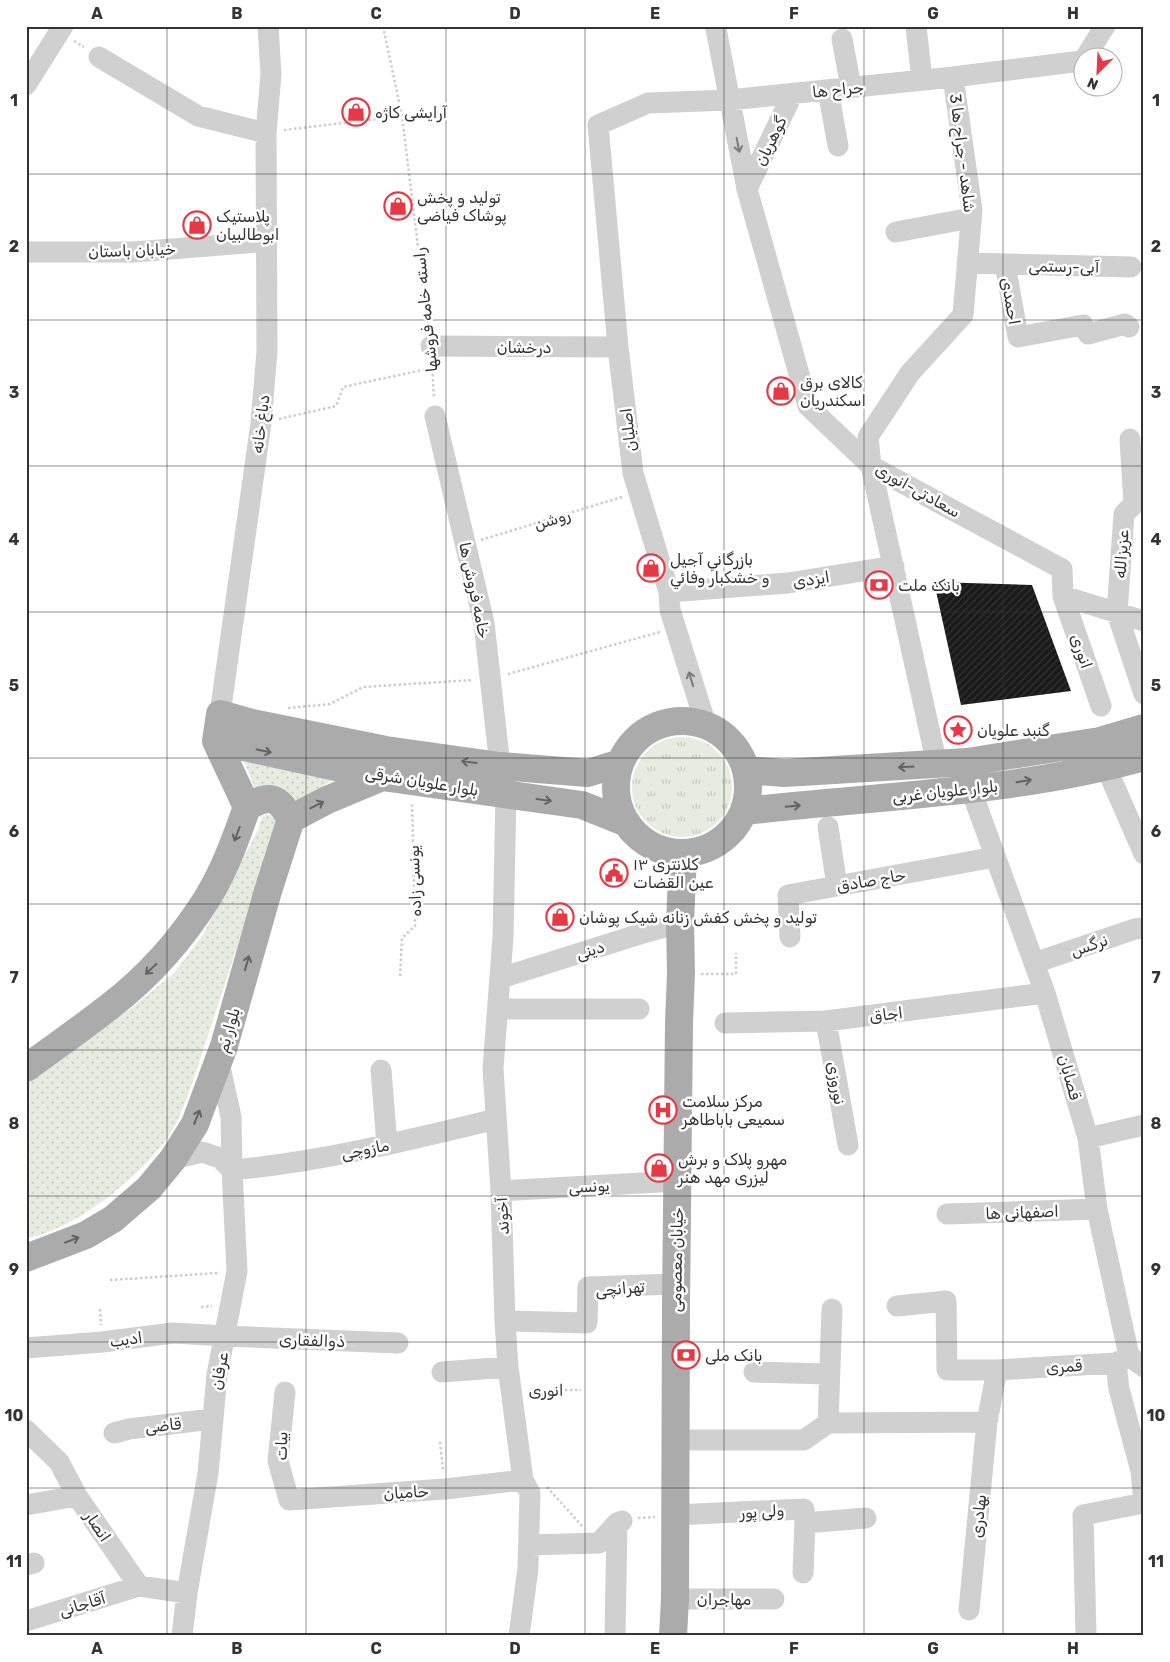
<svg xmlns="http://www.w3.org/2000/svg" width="1170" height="1662" viewBox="0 0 1170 1662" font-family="Rubik,Cairo,sans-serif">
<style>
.grass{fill:url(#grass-dots)}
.park{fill:url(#park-tufts)}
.building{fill:url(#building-hatch)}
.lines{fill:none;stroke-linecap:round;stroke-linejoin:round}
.path{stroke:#cdcdcd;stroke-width:2.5;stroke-dasharray:2.5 2.5;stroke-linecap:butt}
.minor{stroke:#d0d0d0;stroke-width:21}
.major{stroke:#ababab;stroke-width:28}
.oneway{stroke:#7a7a7a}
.oneway2{stroke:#636363}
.grid{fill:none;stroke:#333;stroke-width:1;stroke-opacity:0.55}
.labels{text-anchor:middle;stroke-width:5;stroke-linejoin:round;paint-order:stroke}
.street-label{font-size:16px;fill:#333;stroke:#fff}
.poi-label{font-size:16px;fill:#333;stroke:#fff;text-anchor:start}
.neatline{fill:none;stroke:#333;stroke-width:2}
.grid-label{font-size:16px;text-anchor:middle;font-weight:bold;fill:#333}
</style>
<defs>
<pattern id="grass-dots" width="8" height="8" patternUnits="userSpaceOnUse" patternTransform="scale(1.25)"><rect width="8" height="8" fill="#e6ecdf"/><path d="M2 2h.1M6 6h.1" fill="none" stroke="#c6cbc0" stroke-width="1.8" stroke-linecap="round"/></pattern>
<pattern id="park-tufts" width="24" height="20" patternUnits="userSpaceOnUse" patternTransform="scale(1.25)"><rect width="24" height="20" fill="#e6ecdf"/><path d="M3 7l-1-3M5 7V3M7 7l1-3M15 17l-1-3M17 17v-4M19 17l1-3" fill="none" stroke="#c6cbc0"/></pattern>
<pattern id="building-hatch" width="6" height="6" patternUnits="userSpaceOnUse" patternTransform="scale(1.25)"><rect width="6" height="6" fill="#1a1a1a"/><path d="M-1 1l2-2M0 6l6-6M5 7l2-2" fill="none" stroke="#333"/></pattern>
</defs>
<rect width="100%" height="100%" fill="#fff"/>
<path class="grass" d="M243,758L333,780L297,801C281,785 277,786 255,789Z
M268,814L275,819L278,823L194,1078C187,1097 181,1117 170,1134C166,1141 160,1147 156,1152C124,1189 74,1228 26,1239V1085L129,1010L174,973L202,936L258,830L262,817Z"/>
<path class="park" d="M632 787a50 50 0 1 1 100 0a50 50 0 1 1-100 0Z"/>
<path class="building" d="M934,582L1032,585L1071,691L961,705Z"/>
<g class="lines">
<path class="path" d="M383,26L402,116L428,329
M74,41L84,47
M284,130L402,116
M432,364L434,398
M279,419L336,406L343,387L432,368
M481,540L622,497
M508,674L660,632
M288,708L330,704L363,687L473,680
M701,974H736V953
M400,976L402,938L415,926L412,802
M110,1280L218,1273
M201,1307L212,1306
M100,1309L101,1325
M530,1390H581
M440,1442L443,1470
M547,1487L582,1526
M638,1518L655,1517"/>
<path class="minor" d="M916,26L922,80
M716,29L747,189L808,406L871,466L1062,569L1063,596L1144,621
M842,39L851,87
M99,57L198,116L266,133L267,351L261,423L220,714
M1085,58L1105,26
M26,85L63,26
M828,90L838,146
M266,133L271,74L268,26
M747,189L793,93
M896,232L971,218
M26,252H134L258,242L266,244
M967,263L1131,267
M1005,264L1018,337L1083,325L1088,334L1125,324L1129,327
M431,346L618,347
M435,416L484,623L500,766
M1130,439L1134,504L1124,514L1117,613L1144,694
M669,592L788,583L894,566
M1063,596L1101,706
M706,725L670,610L669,592L633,473L618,347L598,125L648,103L729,100L953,77L1082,61
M937,765L871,466L868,437L910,373L963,315L972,210L953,77
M1106,767L1144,854
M971,790L1045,993L1088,1138L1097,1209L1129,1356L1144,1367
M506,794L503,937L493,1069L501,1191L505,1321L508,1367L523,1480L530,1493L528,1568L519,1636
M828,827L837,886
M790,937L788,895L995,857
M1034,963L1135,929L1144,928
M501,978L640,934L680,923
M498,1009H639
M826,1021L848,1145
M725,1023L826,1021L1045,993
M381,1070L387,1145
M1088,1138L1144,1125
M173,1159L202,1152L220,1158L232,1170
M232,1170C321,1162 409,1140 496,1119
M501,1191L677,1181
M947,1214L1097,1209
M897,1306L946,1301L947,1370H997L1116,1363L1129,1356
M505,1321L587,1323L588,1287L676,1284
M26,1348L102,1342L173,1333L226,1336L398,1343
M1116,1363L1119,1389L1141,1471L1144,1503
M442,1372L508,1367
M754,1372L829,1374
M285,1392L278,1461L289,1500L445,1489L523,1480
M828,1423L987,1422
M828,1423L832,1309
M26,1430L59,1462L77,1496L139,1586
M114,1433L129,1429L212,1419
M675,1440H804L828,1423
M26,1505L77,1496
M675,1515L804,1509L805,1523L866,1518
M529,1545L599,1543L617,1523L622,1521
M26,1565L34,1563
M803,1573L805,1523
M675,1599H774
M969,1610L987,1422L997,1370
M26,1621L139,1586L187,1593
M1086,1635L1083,1515L1144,1503
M182,1636L187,1593L208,1473L217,1375L237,1271L232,1170L231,1117L219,1062
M615,1636L617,1523"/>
<path class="major" d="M616 787a66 66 0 1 1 132 0a66 66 0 1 1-132 0Z
M216,741L220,714L252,723L386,750L500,766L588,773L620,763
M216,741L382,777L582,805L627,823
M746,770L784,773L967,762L1100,741L1144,728
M247,807C270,794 277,796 291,819
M744,811C877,796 1015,793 1144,757
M26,1068C54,1048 82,1028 109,1007C148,977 182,939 208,897C225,869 236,838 247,807L216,741
M26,1258L86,1235L113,1219L149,1188L173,1159L195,1124L224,1046L268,891L291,819L327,800L382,777
M673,1636L675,1599L676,1305L679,1023L681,973L680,923L683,854"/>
</g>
<defs><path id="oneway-shaft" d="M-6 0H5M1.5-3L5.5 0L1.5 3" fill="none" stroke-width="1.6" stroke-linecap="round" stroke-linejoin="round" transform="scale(1.25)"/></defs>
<g class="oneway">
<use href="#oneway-shaft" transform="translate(738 145) rotate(79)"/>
<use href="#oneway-shaft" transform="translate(691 679) rotate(-107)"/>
</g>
<g class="oneway2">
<use href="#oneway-shaft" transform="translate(264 751) rotate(12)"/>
<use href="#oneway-shaft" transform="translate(469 762) rotate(-172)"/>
<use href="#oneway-shaft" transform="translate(906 767) rotate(177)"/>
<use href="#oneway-shaft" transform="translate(1024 781) rotate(-9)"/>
<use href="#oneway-shaft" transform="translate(544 800) rotate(8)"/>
<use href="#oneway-shaft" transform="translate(317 805) rotate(-27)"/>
<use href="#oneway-shaft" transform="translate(793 806) rotate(-5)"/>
<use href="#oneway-shaft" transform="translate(237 834) rotate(111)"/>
<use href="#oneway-shaft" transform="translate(247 963) rotate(-74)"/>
<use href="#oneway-shaft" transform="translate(151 969) rotate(137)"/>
<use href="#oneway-shaft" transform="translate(197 1117) rotate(-68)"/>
<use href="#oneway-shaft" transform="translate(72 1240) rotate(-21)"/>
</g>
<path class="grid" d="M167,26V1636M306,26V1636M446,26V1636M585,26V1636M724,26V1636M864,26V1636M1003,26V1636M26,174H1144M26,320H1144M26,466H1144M26,612H1144M26,758H1144M26,904H1144M26,1050H1144M26,1196H1144M26,1342H1144M26,1488H1144"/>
<defs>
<g id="shop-ring" transform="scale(1.4375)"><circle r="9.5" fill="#fff" stroke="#e63946" stroke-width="1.5"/><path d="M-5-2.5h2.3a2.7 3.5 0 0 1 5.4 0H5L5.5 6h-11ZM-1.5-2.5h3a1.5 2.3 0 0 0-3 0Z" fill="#e63946"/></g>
<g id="bank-ring" transform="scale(1.4375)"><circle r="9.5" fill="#fff" stroke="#e63946" stroke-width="1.5"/><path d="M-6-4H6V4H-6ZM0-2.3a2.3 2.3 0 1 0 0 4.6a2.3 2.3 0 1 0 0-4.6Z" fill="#e63946"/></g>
<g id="sight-ring" transform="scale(1.4375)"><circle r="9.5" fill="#fff" stroke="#e63946" stroke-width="1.5"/><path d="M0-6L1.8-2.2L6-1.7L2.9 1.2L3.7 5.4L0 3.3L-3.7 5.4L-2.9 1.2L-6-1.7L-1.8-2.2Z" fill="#e63946"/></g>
<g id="civic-ring" transform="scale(1.4375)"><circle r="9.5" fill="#fff" stroke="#e63946" stroke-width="1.5"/><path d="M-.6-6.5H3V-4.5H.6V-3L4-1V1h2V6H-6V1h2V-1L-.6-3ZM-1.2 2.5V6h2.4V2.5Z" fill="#e63946"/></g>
<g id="hospital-ring" transform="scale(1.4375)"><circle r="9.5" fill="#fff" stroke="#e63946" stroke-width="1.5"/><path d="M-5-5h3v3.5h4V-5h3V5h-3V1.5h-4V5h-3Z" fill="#e63946"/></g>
</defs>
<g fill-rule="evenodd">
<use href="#shop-ring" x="356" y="112"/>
<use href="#shop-ring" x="398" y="206"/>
<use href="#shop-ring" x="197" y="225"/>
<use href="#shop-ring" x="781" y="391"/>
<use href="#shop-ring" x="651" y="568"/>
<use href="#bank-ring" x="879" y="585"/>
<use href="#sight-ring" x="958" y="730"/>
<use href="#civic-ring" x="614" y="873"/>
<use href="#shop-ring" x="560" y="917"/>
<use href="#hospital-ring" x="663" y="1110"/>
<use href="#shop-ring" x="659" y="1168"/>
<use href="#bank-ring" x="686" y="1355"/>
</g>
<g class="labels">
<g class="street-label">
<text transform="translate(838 89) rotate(-6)" y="6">جراح ها</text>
<text transform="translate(770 141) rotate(-64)" y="6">گوهریان</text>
<text transform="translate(963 153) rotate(83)" y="6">شاهد - جراح ها 3</text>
<text transform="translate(132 250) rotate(-2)" y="6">خیابان باستان</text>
<text transform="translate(1064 266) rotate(1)" y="6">آبی-رستمی</text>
<text transform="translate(1011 301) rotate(80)" y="6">احمدی</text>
<text transform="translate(425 310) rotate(-96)" y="6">راسته خامه فروشها</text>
<text x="524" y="353">درخشان</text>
<text transform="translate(260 424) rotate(-83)" y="6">دباغ خانه</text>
<text transform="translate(628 430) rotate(-97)" y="6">اصلیان</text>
<text transform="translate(918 490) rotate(29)" y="6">سعادتی-انوری</text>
<text transform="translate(552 519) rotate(-17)" y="6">روشن</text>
<text transform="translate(1121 554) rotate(-86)" y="6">عزیزالله</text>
<text transform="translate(811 579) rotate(-9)" y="6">ایزدی</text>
<text transform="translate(475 590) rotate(78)" y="6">خامه فروش ها</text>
<text transform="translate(1082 651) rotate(71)" y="6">انوری</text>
<text transform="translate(422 781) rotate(9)" y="6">بلوار علویان شرقی</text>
<text transform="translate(945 791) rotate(-6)" y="6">بلوار علویان غربی</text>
<text transform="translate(871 880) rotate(-10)" y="6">حاج صادق</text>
<text transform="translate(414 881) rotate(-92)" y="6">یونسی زاده</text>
<text transform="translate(1089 945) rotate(-19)" y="6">نرگس</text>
<text transform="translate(590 950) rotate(-17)" y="6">دینی</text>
<text transform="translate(886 1014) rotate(-7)" y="6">اجاق</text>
<text transform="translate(228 1030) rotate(-74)" y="6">بلوار بَم</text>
<text transform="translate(1070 1077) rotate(74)" y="6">قصابان</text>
<text transform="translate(837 1083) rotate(80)" y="6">نوروزی</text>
<text transform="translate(365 1149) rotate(-11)" y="6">مازوچی</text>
<text transform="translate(589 1186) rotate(-3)" y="6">یونسی</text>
<text transform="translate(1022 1212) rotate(-2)" y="6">اصفهانی ها</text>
<text transform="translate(502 1216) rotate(-93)" y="6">آخوند</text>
<text transform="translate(676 1260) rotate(-89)" y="6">خیابان معصومی</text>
<text transform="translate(620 1288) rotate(-5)" y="6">تهرانچی</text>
<text transform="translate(126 1339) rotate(-8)" y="6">ادیب</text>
<text transform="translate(312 1340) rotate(2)" y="6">ذوالفقاری</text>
<text transform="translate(1064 1366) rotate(-4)" y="6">قمری</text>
<text transform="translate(219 1371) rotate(-80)" y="6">عرفان</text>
<text transform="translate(546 1390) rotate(-1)" y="6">انوری</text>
<text transform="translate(163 1425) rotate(-6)" y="6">قاضی</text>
<text transform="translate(281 1446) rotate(-88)" y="6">بیات</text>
<text transform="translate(406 1492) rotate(-4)" y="6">حامیان</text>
<text transform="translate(762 1511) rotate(-3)" y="6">ولی پور</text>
<text transform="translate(978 1516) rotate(-84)" y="6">بهادری</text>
<text transform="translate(98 1526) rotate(56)" y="6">انصار</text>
<text x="724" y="1605">مهاجران</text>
<text transform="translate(82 1604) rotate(-17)" y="6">آقاجانی</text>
</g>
<g class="poi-label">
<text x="375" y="118">آرایشی کاژه</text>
<text x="417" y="203">تولید و پخش<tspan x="417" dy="18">پوشاک فیاضی</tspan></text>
<text x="216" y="222">پلاستیک<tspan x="216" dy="18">ابوطالبیان</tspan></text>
<text x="800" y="388">کالای برق<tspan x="800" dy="18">اسکندریان</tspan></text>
<text x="670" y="565">بازرگاني آجيل<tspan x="670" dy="18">و خشكبار وفائي</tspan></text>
<text x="898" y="591">بانک ملت</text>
<text x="977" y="736">گنبد علویان</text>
<text x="633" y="870">کلانتری ۱۳<tspan x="633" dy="18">عین القضات</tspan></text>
<text x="579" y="923">تولید و پخش کفش زنانه شیک پوشان</text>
<text x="682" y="1107">مرکز سلامت<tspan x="682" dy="18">سمیعی باباطاهر</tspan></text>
<text x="678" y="1165">مهرو پلاک و برش<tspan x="678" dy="18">لیزری مهد هنر</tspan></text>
<text x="705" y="1361">بانک ملی</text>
</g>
</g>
<rect width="1170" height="1662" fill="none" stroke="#ffffff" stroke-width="55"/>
<g transform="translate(1098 72) rotate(204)"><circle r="24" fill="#ffffff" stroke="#adadad"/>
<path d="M0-4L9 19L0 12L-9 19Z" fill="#e63946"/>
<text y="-8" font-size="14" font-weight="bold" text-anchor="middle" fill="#333333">N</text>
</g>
<rect x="28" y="28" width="1114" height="1606" class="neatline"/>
<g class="grid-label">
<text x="97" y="19">A</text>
<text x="237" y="19">B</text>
<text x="376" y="19">C</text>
<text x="515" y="19">D</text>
<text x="655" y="19">E</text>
<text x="794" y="19">F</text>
<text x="933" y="19">G</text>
<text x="1073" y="19">H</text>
<text x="14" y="106">1</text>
<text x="1156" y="106">1</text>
<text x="14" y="252">2</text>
<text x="1156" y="252">2</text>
<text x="14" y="398">3</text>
<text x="1156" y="398">3</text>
<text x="14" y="545">4</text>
<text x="1156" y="545">4</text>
<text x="14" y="691">5</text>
<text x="1156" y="691">5</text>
<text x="14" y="837">6</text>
<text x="1156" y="837">6</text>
<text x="14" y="983">7</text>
<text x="1156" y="983">7</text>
<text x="14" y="1129">8</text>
<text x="1156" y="1129">8</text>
<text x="14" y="1275">9</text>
<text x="1156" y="1275">9</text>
<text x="14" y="1421">10</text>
<text x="1156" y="1421">10</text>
<text x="14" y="1567">11</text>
<text x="1156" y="1567">11</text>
<text x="97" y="1654">A</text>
<text x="237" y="1654">B</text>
<text x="376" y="1654">C</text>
<text x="515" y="1654">D</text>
<text x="655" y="1654">E</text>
<text x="794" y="1654">F</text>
<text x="933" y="1654">G</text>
<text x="1073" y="1654">H</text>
</g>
</svg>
